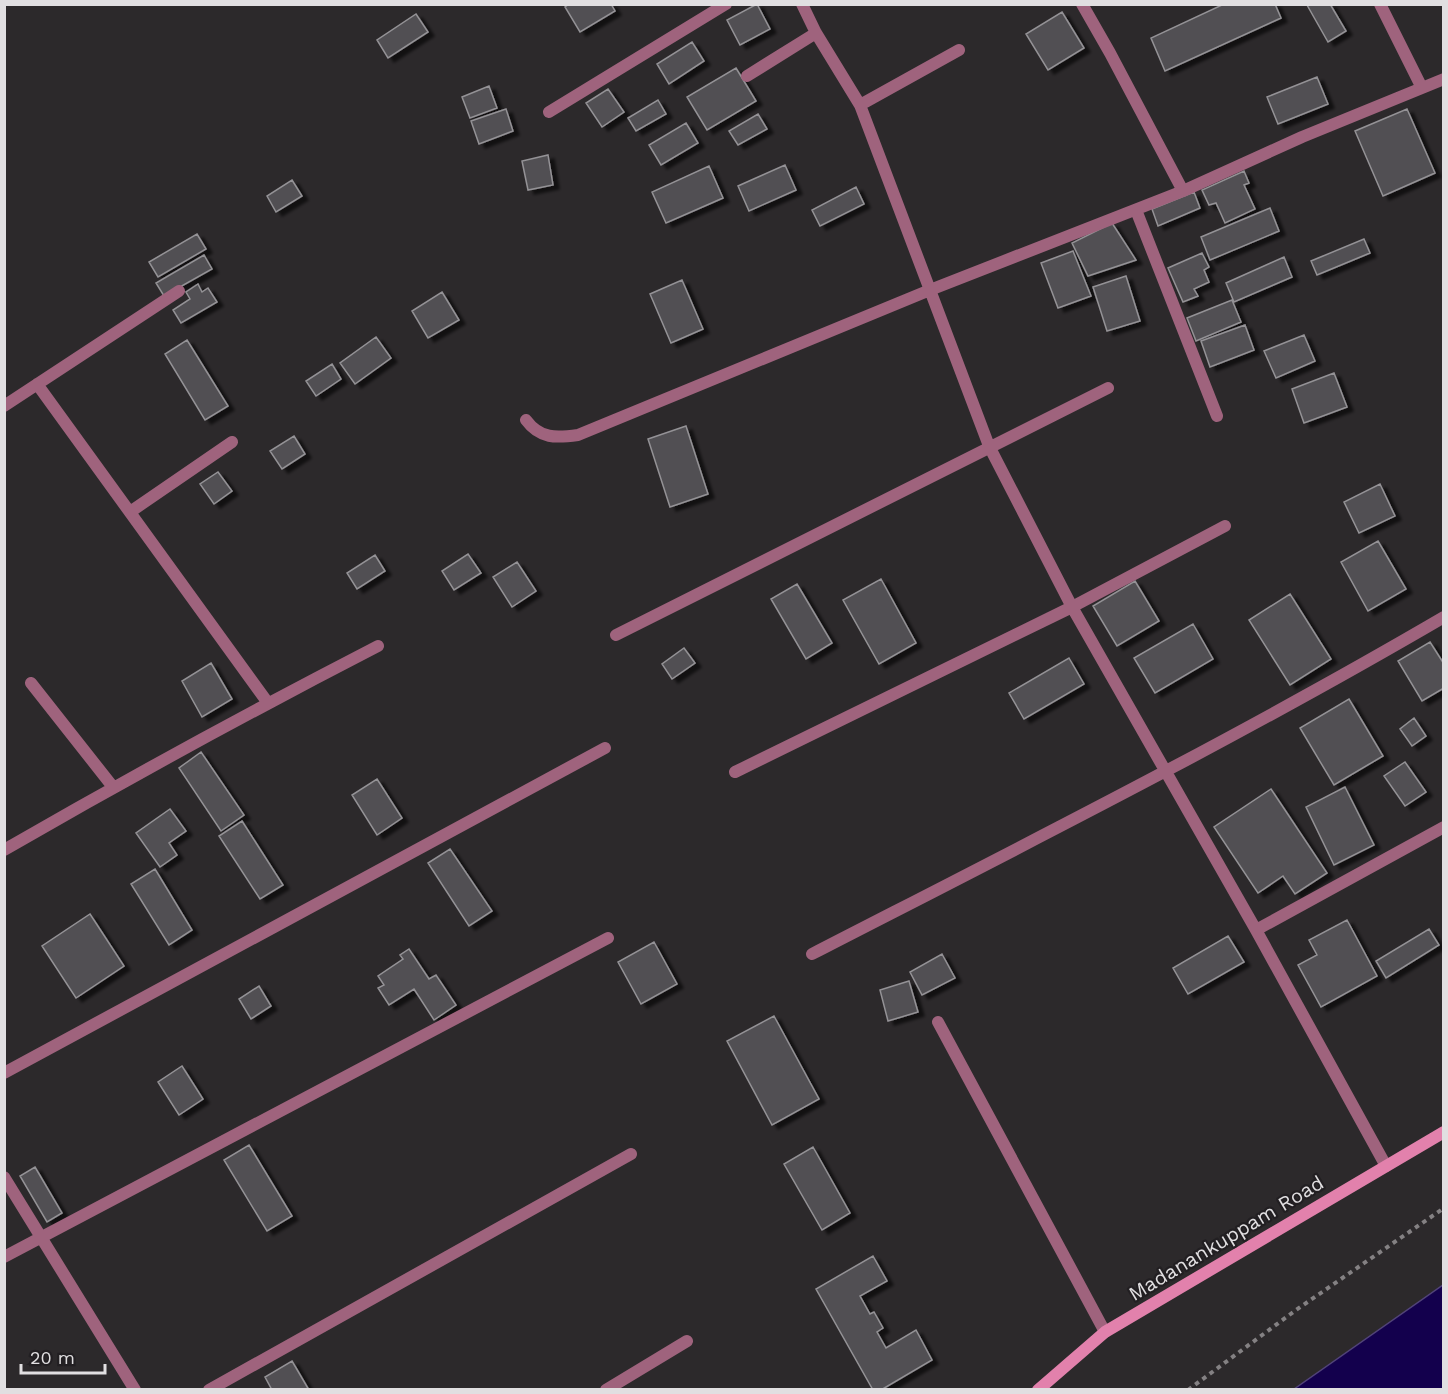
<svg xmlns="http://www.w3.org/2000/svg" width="1448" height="1394" viewBox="0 0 1448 1394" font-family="'Work Sans',sans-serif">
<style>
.water{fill:#13004d;stroke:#514379;stroke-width:1.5}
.building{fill:#515053;stroke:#949296;stroke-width:1.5;filter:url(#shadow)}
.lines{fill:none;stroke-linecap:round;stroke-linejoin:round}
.path{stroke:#848183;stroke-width:4;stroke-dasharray:4.5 4.5;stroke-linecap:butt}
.minor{stroke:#9f637d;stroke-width:12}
.secondary{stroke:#e281ac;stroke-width:12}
.labels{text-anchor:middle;stroke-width:4.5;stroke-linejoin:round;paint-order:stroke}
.street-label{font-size:20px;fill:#e1dfe1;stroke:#221f22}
</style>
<defs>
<filter id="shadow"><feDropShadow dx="6" dy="4" stdDeviation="1.5" flood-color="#0009"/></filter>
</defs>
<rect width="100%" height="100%" fill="#2c292b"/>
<path class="water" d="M1443,1285V1389H1293H1294Z"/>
<path class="building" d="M569,4H611L615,11L580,32L565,7Z
M757,4L770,29L740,45L727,20Z
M1224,4H1275L1281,18L1165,71L1151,38Z
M1330,4L1346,31L1328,42L1307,5Z
M1062,12L1084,48L1048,70L1026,34Z
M416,14L428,32L388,58L377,40Z
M692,42L704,61L669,84L657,64Z
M736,68L756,101L707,130L687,97Z
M1317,77L1328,104L1278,124L1267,97Z
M489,86L497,108L470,118L462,97Z
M608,89L624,112L602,127L586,103Z
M658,100L666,114L636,131L628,118Z
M506,109L513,131L479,144L471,121Z
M1407,109L1435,173L1383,196L1355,131Z
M758,114L767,129L738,145L729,131Z
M686,123L698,143L661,165L649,145Z
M548,155L553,185L528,190L522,161Z
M785,165L796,190L749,211L738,186Z
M709,166L723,198L666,223L652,192Z
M1244,171L1249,183L1244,185L1255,209L1225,223L1216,203L1209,205L1202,190Z
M292,180L302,196L276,212L267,196Z
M856,187L864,204L820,226L812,210Z
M1194,192L1200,208L1158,226L1152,209Z
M1270,208L1279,231L1210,260L1201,237Z
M1112,223L1136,260L1088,276L1072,243Z
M197,234L206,249L158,277L149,262Z
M1364,239L1370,253L1317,275L1311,261Z
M1073,251L1091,296L1058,308L1041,263Z
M1202,253L1209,267L1204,270L1209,282L1194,289L1198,296L1183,302L1168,268Z
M204,255L212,269L164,296L156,283Z
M1284,257L1292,277L1234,302L1226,283Z
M1126,276L1140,321L1107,331L1093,287Z
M682,280L703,329L671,343L650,294Z
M198,284L202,292L208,288L217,302L181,323L173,310L190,299L186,292Z
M442,292L459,320L428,338L412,311Z
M1232,300L1241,322L1196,341L1187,318Z
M1245,325L1254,350L1210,367L1201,341Z
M1304,335L1315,361L1276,378L1264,351Z
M376,337L391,358L355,384L340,363Z
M187,340L228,406L205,420L165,354Z
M332,364L341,379L316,396L306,381Z
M1334,373L1347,407L1304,423L1292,389Z
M686,426L708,494L670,507L648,439Z
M294,436L305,454L282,469L270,451Z
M218,472L232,491L214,504L200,484Z
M1380,484L1395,516L1359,533L1344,502Z
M1378,541L1406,589L1368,611L1341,562Z
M468,554L481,573L454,590L442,571Z
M375,555L385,571L357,589L347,573Z
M517,562L536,591L512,607L493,577Z
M881,579L916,643L879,664L843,600Z
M1135,581L1159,621L1117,646L1093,606Z
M797,584L832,643L806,659L771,599Z
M1290,594L1331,659L1290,685L1249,620Z
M1193,624L1213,659L1155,693L1134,658Z
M1430,642L1444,664V688L1422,701L1398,661Z
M684,648L695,663L672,679L662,664Z
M1069,658L1084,684L1024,719L1009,693Z
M211,663L232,699L202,717L182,681Z
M1349,699L1383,756L1334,785L1300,728Z
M1414,718L1426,736L1412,746L1400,729Z
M201,752L244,815L221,831L179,768Z
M1405,762L1426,792L1405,806L1384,776Z
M377,779L402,818L377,835L352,795Z
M1345,787L1374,845L1334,865L1306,807Z
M1271,789L1327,873L1295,894L1283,876L1258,893L1214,827Z
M170,809L186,831L169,843L177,855L160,867L136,833Z
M242,821L283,885L260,899L219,836Z
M450,849L492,911L469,926L428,863Z
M155,869L192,930L169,945L131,884Z
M90,914L124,966L76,998L42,946Z
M1347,920L1377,976L1321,1007L1298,965L1317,955L1309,940Z
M1429,929L1439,945L1386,978L1376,961Z
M1228,936L1244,962L1188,994L1173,968Z
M654,942L677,984L641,1004L618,962Z
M409,949L429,979L436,975L456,1005L434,1020L414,989L389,1005L378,988L384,985L378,976L403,959L400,955Z
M942,954L955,978L922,995L910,972Z
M909,981L918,1012L888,1021L880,990Z
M259,986L271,1006L251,1019L239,999Z
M774,1016L819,1099L772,1125L727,1041Z
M182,1066L203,1099L179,1115L158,1082Z
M249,1145L292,1216L267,1231L224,1160Z
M813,1147L850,1213L822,1230L784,1164Z
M35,1167L62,1213L47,1222L20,1176Z
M873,1256L887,1281L860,1296L870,1314L874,1312L883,1328L877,1332L886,1348L916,1330L932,1360L881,1390H873L816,1289Z
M292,1361L309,1390H272L265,1377Z"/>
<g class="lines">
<path class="path" d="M1188,1390L1296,1310L1444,1208"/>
<path class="minor" d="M802,4L816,33L860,105L989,446L1072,607L1256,930L1386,1166
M1082,4L1110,53L1183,191L1302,137L1444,79
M1380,4L1422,88
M747,76L816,33
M860,105L959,50
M549,112L726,4
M1136,210L1217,416
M37,384L268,703
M4,406L179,291
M526,420C540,439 556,438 578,435L930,290L1183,191
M130,512L232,442
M616,635L1108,388
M31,683L113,787
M735,772L1072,607L1225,526
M4,850C127,779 252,711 378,646
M1256,930L1444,827
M812,954C1024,845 1237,738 1444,617
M938,1022L1105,1332
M4,1073L605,748
M4,1177L135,1390
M4,1257L608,938
M209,1390L631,1154
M606,1390L687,1341"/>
<path class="secondary" d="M1038,1390L1105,1332L1444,1132"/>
</g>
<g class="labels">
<g class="street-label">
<text transform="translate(1226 1238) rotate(-31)" y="7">Madanankuppam Road</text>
</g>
</g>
<rect width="1448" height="1394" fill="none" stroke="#e1dfe1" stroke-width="12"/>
<path d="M21 1364v9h84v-9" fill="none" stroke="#e1dfe1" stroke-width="3"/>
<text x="30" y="1364" font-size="18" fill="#e1dfe1" stroke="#221f22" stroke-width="4.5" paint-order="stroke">20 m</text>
</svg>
